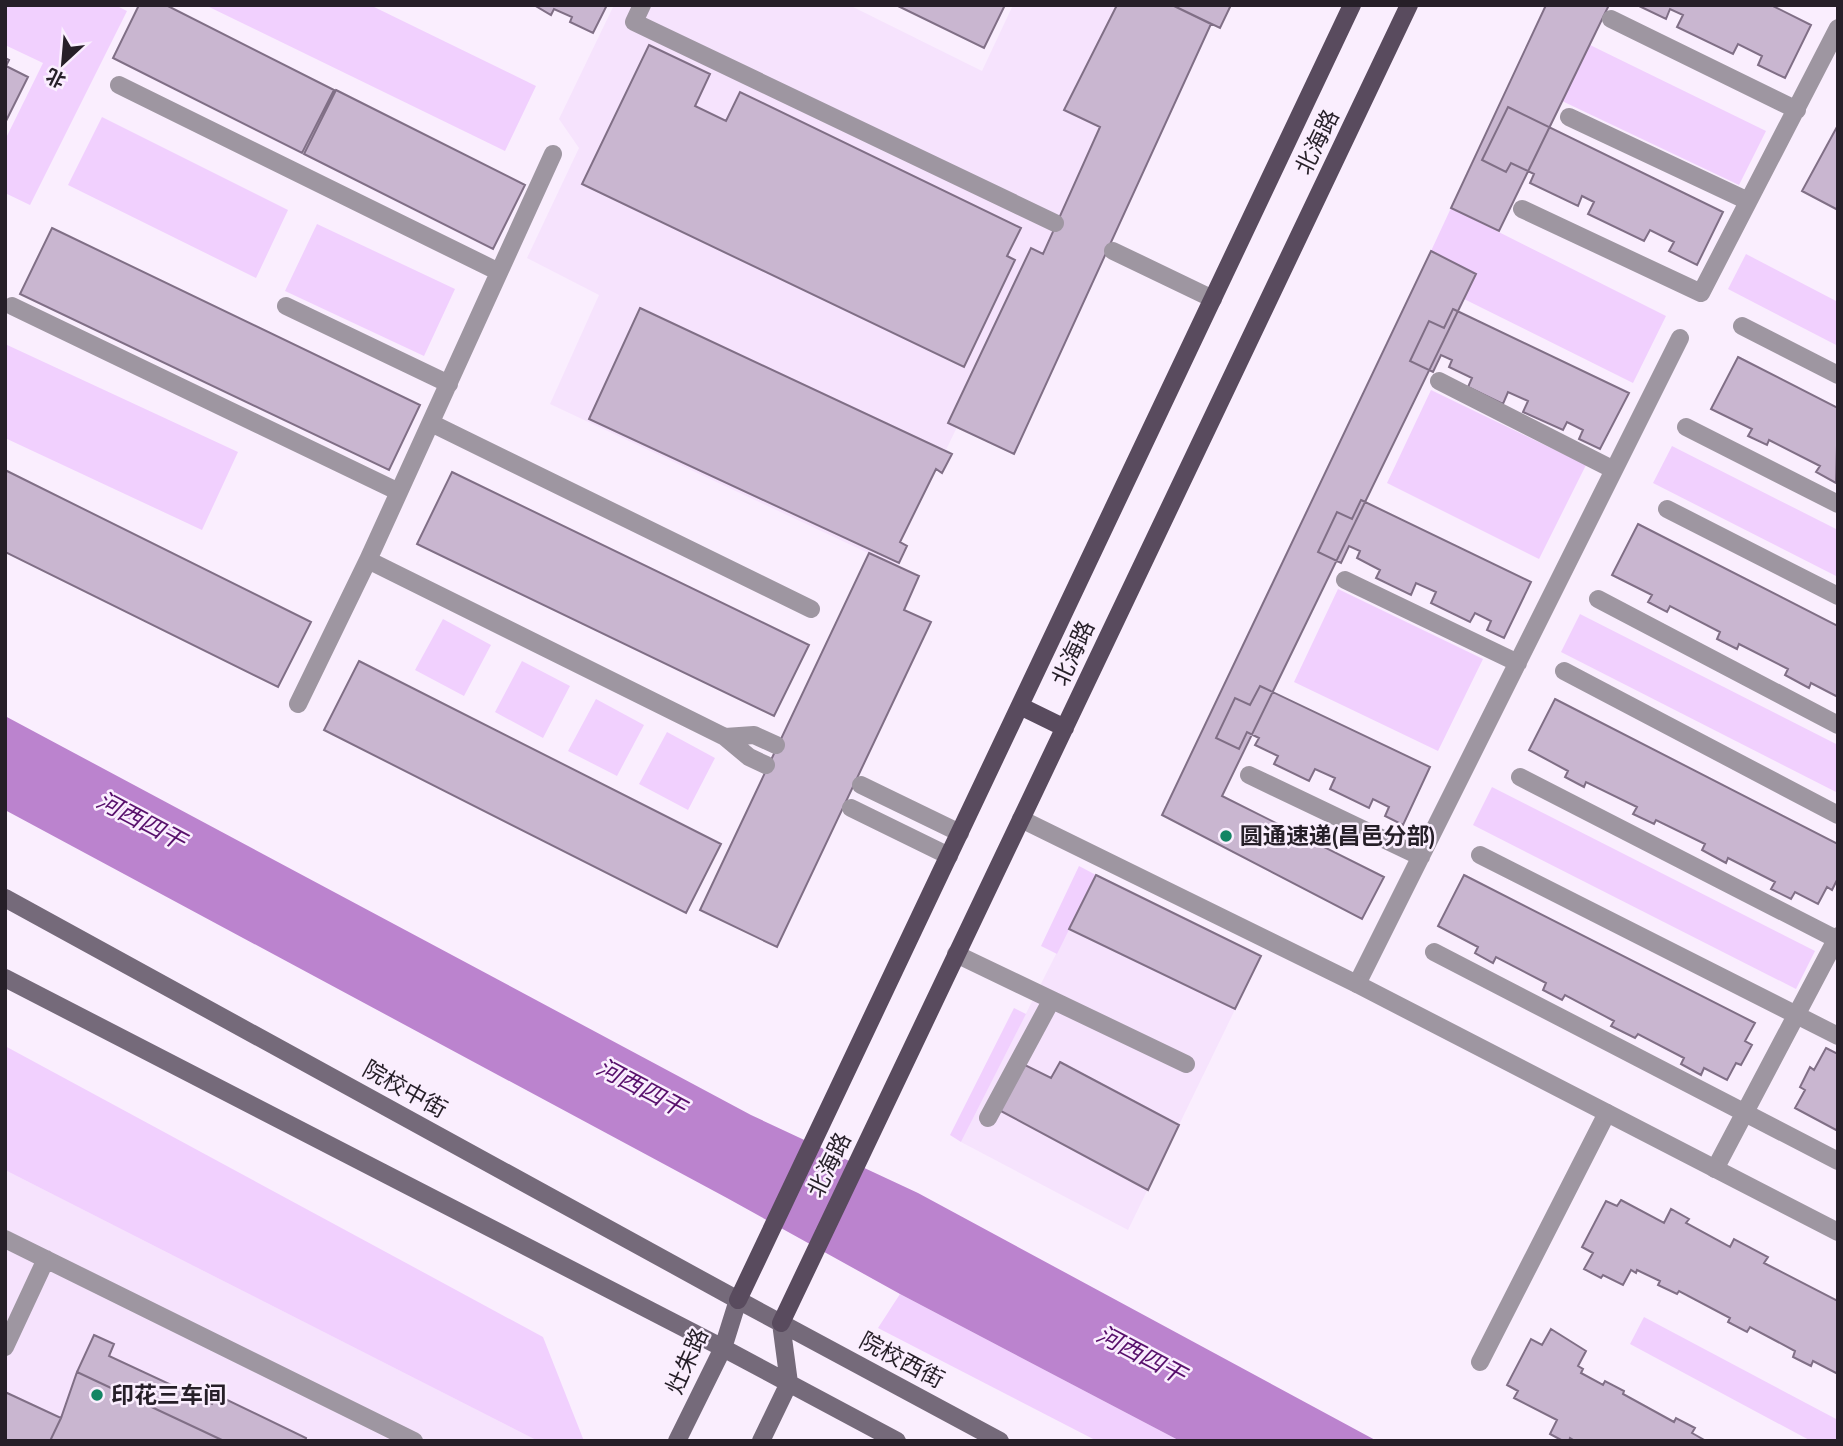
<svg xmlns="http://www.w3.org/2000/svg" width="1843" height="1446" viewBox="0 0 1843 1446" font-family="'Asap Condensed','Noto Sans SC',sans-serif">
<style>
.built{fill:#f6e3fd}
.green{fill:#f1d0fe}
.water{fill:#bb83ce}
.building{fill:#c9b6d0;stroke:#806f86;stroke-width:2}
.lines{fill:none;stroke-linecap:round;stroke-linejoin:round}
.lane{stroke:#9e96a1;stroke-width:18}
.street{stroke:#9e96a1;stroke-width:18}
.secondary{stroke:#756a7a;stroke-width:18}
.primary{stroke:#594b5e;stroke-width:18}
.poi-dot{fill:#138564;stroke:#faeefe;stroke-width:2.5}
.labels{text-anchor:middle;stroke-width:5;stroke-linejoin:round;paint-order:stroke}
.street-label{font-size:23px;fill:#261f28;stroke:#faeefe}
.poi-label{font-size:23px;font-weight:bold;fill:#261f28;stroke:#faeefe;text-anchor:start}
.water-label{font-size:24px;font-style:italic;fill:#58106c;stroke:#faeefe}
</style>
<rect width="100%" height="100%" fill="#faeefe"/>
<path class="built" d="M614,5H849L982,71L1013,5H1173L1211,24L1014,454L957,427L946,450L952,454L942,473L935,470L900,542L907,546L898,567L550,404L599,295L527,258L579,148L559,119Z
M1096,875L1261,956L1128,1230L961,1142Z
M5,1170L538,1441H5Z"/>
<path class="green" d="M5,5H115L127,11L30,205L5,193V140L43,63L5,45Z
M205,5H370L536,86L505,151Z
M1590,45L1766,131L1739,185L1562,101Z
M102,117L288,210L256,278L68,185Z
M1451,208L1666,316L1633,383L1464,299L1476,274L1431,251Z
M317,224L455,289L424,356L285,291Z
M1746,254L1838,302V346L1728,289Z
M5,344L238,452L202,530L5,438Z
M1431,390L1586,465L1539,559L1387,483Z
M1672,446L1838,530V577L1653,483Z
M1338,589L1483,659L1438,751L1294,682Z
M1580,614L1838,745V793L1561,652Z
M443,619L491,645L464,696L415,670Z
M522,661L570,686L543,738L495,712Z
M596,699L644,725L617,776L568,751Z
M667,732L715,758L688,810L639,784Z
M1492,787L1815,951L1796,989L1473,825Z
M1079,866L1096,875L1057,954L1041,946Z
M1014,1008L1026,1014L961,1142L950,1135Z
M5,1046L543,1337L584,1441H538L5,1170Z
M900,1294L1180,1441H1097L878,1328Z
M1644,1317L1838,1420V1441H1811L1630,1344Z"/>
<path class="water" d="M5,716L751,1115L918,1193L1377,1441H1180L900,1294L727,1198L5,810Z"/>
<path class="building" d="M139,5H166L334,90L302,153L113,58Z
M534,5H607L593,33L570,22L572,17L554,9L551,15Z
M896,5H1005L984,48Z
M1117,5H1172L1211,24L1014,454L948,423L1031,248L1043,254L1100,127L1064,110Z
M1172,5H1231L1220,28Z
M1546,5H1609L1499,231L1451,208Z
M1637,5H1771L1811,25L1785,78L1758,65L1762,56L1738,44L1733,54L1677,27L1683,15L1670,9L1666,19Z
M649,45L710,74L695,106L726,121L740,92L1021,228L1007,256L1015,260L964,367L582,184Z
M5,58L9,60L6,66L28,77L5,123Z
M336,90L525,185L493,249L304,154Z
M1508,107L1723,212L1697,265L1669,251L1674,242L1650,230L1644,241L1588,214L1594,202L1582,196L1578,206L1530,183L1534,174L1511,163L1506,172L1482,160Z
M1838,125V210L1802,191Z
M52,228L420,405L389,470L20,294Z
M1431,251L1476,274L1222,796L1384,877L1362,919L1162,815Z
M640,308L952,454L942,473L936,469L900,542L907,546L899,563L589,419Z
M1453,309L1629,393L1600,449L1579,439L1583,430L1567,422L1563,430L1523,412L1528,401L1508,392L1503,404L1468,387L1472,378L1449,367L1452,360L1441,355L1433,372L1410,361L1429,321L1444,328Z
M1738,357L1838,408L1836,483L1816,472L1820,466L1769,440L1767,445L1748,436L1752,429L1711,409Z
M5,470L311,622L278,687L5,552Z
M452,472L809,645L774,716L417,544Z
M1361,500L1531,582L1504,638L1487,630L1491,621L1475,613L1470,622L1431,603L1436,592L1416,583L1411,595L1376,578L1380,570L1357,558L1360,551L1349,546L1341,563L1318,552L1337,512L1352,519Z
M1638,524L1838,626V697L1811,683L1809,688L1785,675L1788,669L1739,644L1737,649L1717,639L1720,632L1670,606L1667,612L1648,602L1652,595L1612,575Z
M869,553L919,576L904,610L931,622L777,947L700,910Z
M359,661L721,844L686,913L324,730Z
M1260,686L1430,767L1403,825L1385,816L1389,807L1373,799L1369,808L1330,789L1335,778L1315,769L1309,781L1274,764L1278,756L1255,745L1259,738L1247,732L1239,749L1216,738L1235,698L1250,705Z
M1555,699L1838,844V878L1832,890L1827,887L1818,904L1795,892L1791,899L1771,889L1775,882L1728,858L1726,863L1702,850L1705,844L1656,820L1654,824L1633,814L1637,807L1586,782L1584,787L1565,777L1568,771L1529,750Z
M1096,875L1261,956L1235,1009L1069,929Z
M1464,875L1755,1023L1745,1041L1752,1045L1741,1065L1736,1063L1727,1080L1704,1068L1701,1075L1681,1064L1684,1058L1638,1034L1635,1038L1611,1026L1614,1021L1565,995L1562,1000L1543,990L1546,983L1496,957L1493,963L1475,953L1478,947L1438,926Z
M1826,1048L1838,1054V1131L1795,1108L1805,1090L1800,1087L1810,1067L1814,1070Z
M1060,1062L1179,1125L1148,1190L999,1110L1023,1064L1051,1078Z
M1621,1200L1664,1223L1671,1209L1689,1219L1686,1223L1730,1247L1734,1239L1768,1257L1764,1263L1838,1301V1374L1813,1361L1811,1366L1793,1357L1795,1351L1750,1327L1747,1332L1728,1322L1730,1318L1679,1291L1677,1294L1658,1285L1660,1281L1637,1270L1636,1273L1631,1270L1623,1285L1603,1275L1601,1278L1584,1269L1593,1253L1582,1247L1606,1201L1617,1206Z
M1551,1329L1586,1351L1578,1366L1583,1369L1581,1373L1603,1385L1605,1381L1624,1391L1623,1394L1674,1422L1676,1418L1695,1428L1692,1433L1706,1441H1575L1570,1438L1569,1441H1563L1550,1434L1557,1420L1514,1398L1518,1391L1507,1385L1531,1339L1542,1345Z
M94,1335L114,1344L109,1356L212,1404L217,1395L306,1438L305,1441H224L77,1372Z
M77,1372L224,1441H50L61,1418Z
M5,1392L61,1418L50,1441H5Z"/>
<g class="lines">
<path class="lane" d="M642,5L634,22L1055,223
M1611,19L1797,110
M119,85L499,272
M1569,117L1748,201
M553,154L368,560L725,737L749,757L766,765
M1522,209L1701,293L1838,28
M1113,251L1213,299
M12,306L399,492
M286,306L449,384
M1742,326L1838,375
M1439,381L1614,470
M431,423L811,609
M1686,427L1838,504
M1667,509L1838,596
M1345,580L1518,663
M1598,599L1838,725
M1564,671L1838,815
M298,704L368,560
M725,737L754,735L776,745
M1249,775L1421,857
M1520,777L1838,940
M861,785L960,833
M851,808L949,856
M1480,855L1838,1036
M1434,952L1838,1161
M956,954L1186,1064
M1357,984L1680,338
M988,1118L1051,1001
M1715,1169L1838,936
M5,1239L414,1441
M5,1347L46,1259
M1480,1362L1607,1113"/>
<path class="street" d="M1021,819L1357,984L1838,1232"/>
<path class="secondary" d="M5,898L738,1300L1000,1441
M5,978L723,1348L897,1441
M677,1441L723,1348L738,1300
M761,1441L789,1383L781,1323"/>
<path class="primary" d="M1020,706L1065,728
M738,1300L1352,5
M781,1323L1409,5"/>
</g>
<g class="poi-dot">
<circle cx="1226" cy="836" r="7"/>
<circle cx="97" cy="1395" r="7"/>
</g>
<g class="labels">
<g class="street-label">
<text transform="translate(1317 142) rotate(-64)" y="8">北海路</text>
<text transform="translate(1073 653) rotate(-65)" y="8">北海路</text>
<text transform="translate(405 1089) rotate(29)" y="8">院校中街</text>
<text transform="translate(829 1165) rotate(-64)" y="8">北海路</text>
<text transform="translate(902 1360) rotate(28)" y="8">院校西街</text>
<text transform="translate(687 1361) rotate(-66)" y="8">灶朱路</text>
</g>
<g class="poi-label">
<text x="1240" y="844">圆通速递(昌邑分部)</text>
<text x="111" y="1403">印花三车间</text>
</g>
<g class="water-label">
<text transform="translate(141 821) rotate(28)" y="8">河西四干</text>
<text transform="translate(641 1088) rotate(28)" y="8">河西四干</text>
<text transform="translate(1141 1355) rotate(28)" y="8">河西四干</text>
</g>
</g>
<rect width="1843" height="1446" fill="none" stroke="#261f28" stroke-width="14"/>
<g transform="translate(63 63) rotate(206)" stroke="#faeefe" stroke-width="5" paint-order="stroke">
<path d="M0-5L12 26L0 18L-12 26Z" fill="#261f28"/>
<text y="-10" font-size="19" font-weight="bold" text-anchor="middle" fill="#261f28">北</text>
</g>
</svg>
